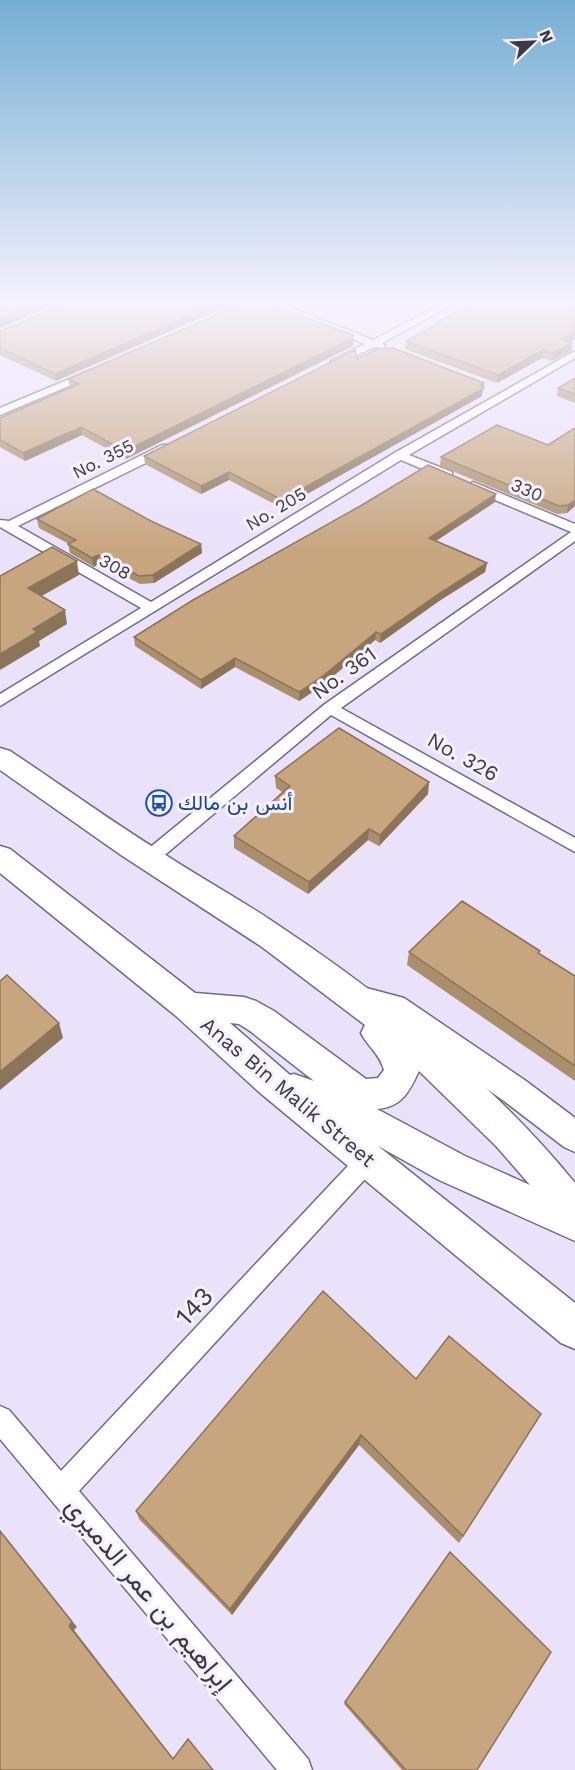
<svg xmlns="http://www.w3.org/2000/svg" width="575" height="1770" viewBox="0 0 575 1770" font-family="'Work Sans',Vazirmatn,sans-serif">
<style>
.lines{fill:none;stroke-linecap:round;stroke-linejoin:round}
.minor-casing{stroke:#726984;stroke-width:3}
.secondary-casing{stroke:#726984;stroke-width:3}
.primary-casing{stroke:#726984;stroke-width:3}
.minor{fill:#fff;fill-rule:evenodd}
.secondary{fill:#fff;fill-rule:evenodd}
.primary{fill:#fff;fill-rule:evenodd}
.wall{fill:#ab8e6c}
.shaded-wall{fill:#8b7458}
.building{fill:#c7a57e;stroke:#8b7458;stroke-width:1.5}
.labels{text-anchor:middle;stroke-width:6;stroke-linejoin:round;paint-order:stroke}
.far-street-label{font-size:18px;fill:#3c3844;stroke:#f5f1fe}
.street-label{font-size:21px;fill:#3c3844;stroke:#f5f1fe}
.transit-label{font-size:21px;fill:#164399;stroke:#f5f1fe;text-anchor:start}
.near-street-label{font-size:26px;fill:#3c3844;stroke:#f5f1fe}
</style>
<rect width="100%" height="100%" fill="#eae1fb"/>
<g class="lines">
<g class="minor-casing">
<path id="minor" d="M267,304H282L373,340L441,304H454L382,343L385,346L384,348L374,347L335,366L330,363L331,361L365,344Z
M575,351V358L409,455L452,472V478H444L401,460L0,706V694L141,608L0,527V520L9,521L162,445H170V451L18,526L151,602L396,452Z
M91,370L95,371V375L0,415V408Z
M473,482L575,524V541L341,708L575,838V852L331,715L154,864L148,866L142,864L139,859L142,854L325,704L571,532L469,489L467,486Z
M368,1150L376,1153L379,1160L376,1167L79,1491L308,1759L312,1770H277L0,1439V1406L9,1410L61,1471L360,1153Z"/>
</g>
<g class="secondary-casing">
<path id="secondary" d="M355,985L404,998L526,1081L575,1118V1152L564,1147L504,1101L385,1017L345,1006L340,997L345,988Z"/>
</g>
<g class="primary-casing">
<path id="primary" d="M0,748L10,751C60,784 109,820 161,852C196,875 234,896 269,919C381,993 490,1079 575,1183V1241L439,1180L378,1146L575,1303V1349L561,1343L259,1092L176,1016L0,873V846L10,849L195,993L244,997L256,1001L274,1011L366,1079L378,1078L384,1070C380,1054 368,1047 361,1033L365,1025L262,947L121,855L0,770ZM230,1023L239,1024L250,1031L314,1081L294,1074L290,1075ZM419,1071L496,1146L530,1185L465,1156L377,1109C402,1107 409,1092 419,1071Z"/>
</g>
<use href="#minor" class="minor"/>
<use href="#secondary" class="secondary"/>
<use href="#primary" class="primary"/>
</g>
<path class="wall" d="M64,304L56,381L0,355V331Z
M438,321L569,342L572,343L571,351L552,361L542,358L497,383L405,349L406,341L438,324Z
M353,346L126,459L82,435L25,461L0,447V418L70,387L68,379Z
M357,359L484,383L482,396L282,508L229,480L201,494L145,464L144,456Z
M575,378V403L557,396L558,388Z
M441,457L575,506L567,513L557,514L440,466Z
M495,502L436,541L487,563L485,572L439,601L380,643L375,640L323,685L299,701L235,667L201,689L135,646L134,637Z
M37,519L151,521L201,544L202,553L154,583L140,584L99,563L94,567L70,553L68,544H69L39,528Z
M275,776L428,794L379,846L368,840L308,894L234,848V836L282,792L276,788Z
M409,952L539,953L575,976V1081L407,965Z
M416,1379L541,1414L459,1543L359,1445L232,1615L139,1519L136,1511Z
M345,1702L477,1770H402L344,1704Z"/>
<path class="shaded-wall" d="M37,304H57L0,328V319Z
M215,304H233L56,381L55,374Z
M575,332V339L561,347L562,339Z
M353,338V346L126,459L125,451Z
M572,343L571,351L552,361L553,353Z
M543,350L542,358L497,383L498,375Z
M484,383L482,396L282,508V500Z
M81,427L82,435L25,461L23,453Z
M229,472V480L201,494V486Z
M496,494L495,502L428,546L429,538Z
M575,500V506L567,513L568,505Z
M201,544L202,553L154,583L153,575Z
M98,555L99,563L94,567L92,558Z
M77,561L79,575L31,602L28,588Z
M487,563L485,572L439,601L380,643L381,634L440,593Z
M65,610L67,624L39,641L40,646L0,670V654L33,629Z
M376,632L375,640L323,685L299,701V692Z
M235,658V667L201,689V680Z
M429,782L428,794L379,846L380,835Z
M369,829L368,840L308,894L309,882Z
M59,1023L63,1038L0,1090V1072Z
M361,1435L359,1445L232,1615L230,1609Z
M0,1530L77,1627L74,1630L175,1761L173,1759L69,1626Z"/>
<path class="building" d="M0,304H37L0,319Z
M64,304H215L55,374L0,348V331Z
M242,304H270L353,335V338L125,451L81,427L23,453L0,440V418L79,384L68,379Z
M472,304H575V332L562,339L572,343L553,353L543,350L498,375L406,341L441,322L438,321Z
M393,348L484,383L481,385L484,388L282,500L229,472L201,486L144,456L355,350L357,359L377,349Z
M575,378V394L558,388Z
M497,425L548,445L575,428V500L568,505L559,506L441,457Z
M428,465L496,494L429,538L487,563L440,593L381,634L376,632L323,676L299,692L235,658L201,680L134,637L193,600L362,505Z
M93,489L151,521L201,544L153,575L139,576L98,555L92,558L68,544L76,540L37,519Z
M52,547L77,561L28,588L65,610L33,629L37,632L0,654V576Z
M339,728L429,782L380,835L369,829L309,882L234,836L290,786L275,776Z
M462,901L540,951L538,953L575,976V1066L409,952Z
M7,975L59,1023L0,1072V981Z
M323,1291L416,1379L449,1336L541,1414L463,1536L361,1435L230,1609L136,1511Z
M0,1531L72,1622L69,1626L173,1759L188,1739L213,1770H0Z
M450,1552L551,1652L477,1770H406L345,1702Z"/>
<linearGradient id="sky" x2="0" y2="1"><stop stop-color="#75aed3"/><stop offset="0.55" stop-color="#f6f2fd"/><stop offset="1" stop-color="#f6f2fd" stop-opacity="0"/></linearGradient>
<rect width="575" height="552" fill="url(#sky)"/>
<defs>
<g id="bus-ring" transform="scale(1.35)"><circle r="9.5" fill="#f5f1fe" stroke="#1a4fb4" stroke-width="1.5"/><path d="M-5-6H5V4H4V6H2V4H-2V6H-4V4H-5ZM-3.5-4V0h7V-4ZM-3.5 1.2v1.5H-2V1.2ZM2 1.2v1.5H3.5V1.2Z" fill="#1a4fb4"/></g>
</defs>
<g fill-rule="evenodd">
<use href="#bus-ring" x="159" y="803"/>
</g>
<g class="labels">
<g class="far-street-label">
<text transform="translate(103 459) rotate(-27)" y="6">No. 355</text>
<text transform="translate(527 490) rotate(23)" y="6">330</text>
<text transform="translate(276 509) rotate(-31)" y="6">No. 205</text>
<text transform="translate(115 567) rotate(30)" y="6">308</text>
</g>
<g class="street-label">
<text transform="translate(344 673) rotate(-36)" y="7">No. 361</text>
<text transform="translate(463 757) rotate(29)" y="7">No. 326</text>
<text transform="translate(288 1092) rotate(40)" y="7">Anas Bin Malik Street</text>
</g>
<g class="transit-label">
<text x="178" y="810">أنس بن مالك</text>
</g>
<g class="near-street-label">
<text transform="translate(194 1306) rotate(-47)" y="9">143</text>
<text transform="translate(149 1594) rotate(50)" y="9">إبراهيم بن عمر الدميري</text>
</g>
</g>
<g transform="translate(533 42) rotate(67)" stroke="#f5f1fe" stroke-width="4.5" paint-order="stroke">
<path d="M0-4.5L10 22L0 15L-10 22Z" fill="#3c3844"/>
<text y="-9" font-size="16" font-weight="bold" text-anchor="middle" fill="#3c3844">N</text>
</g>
</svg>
